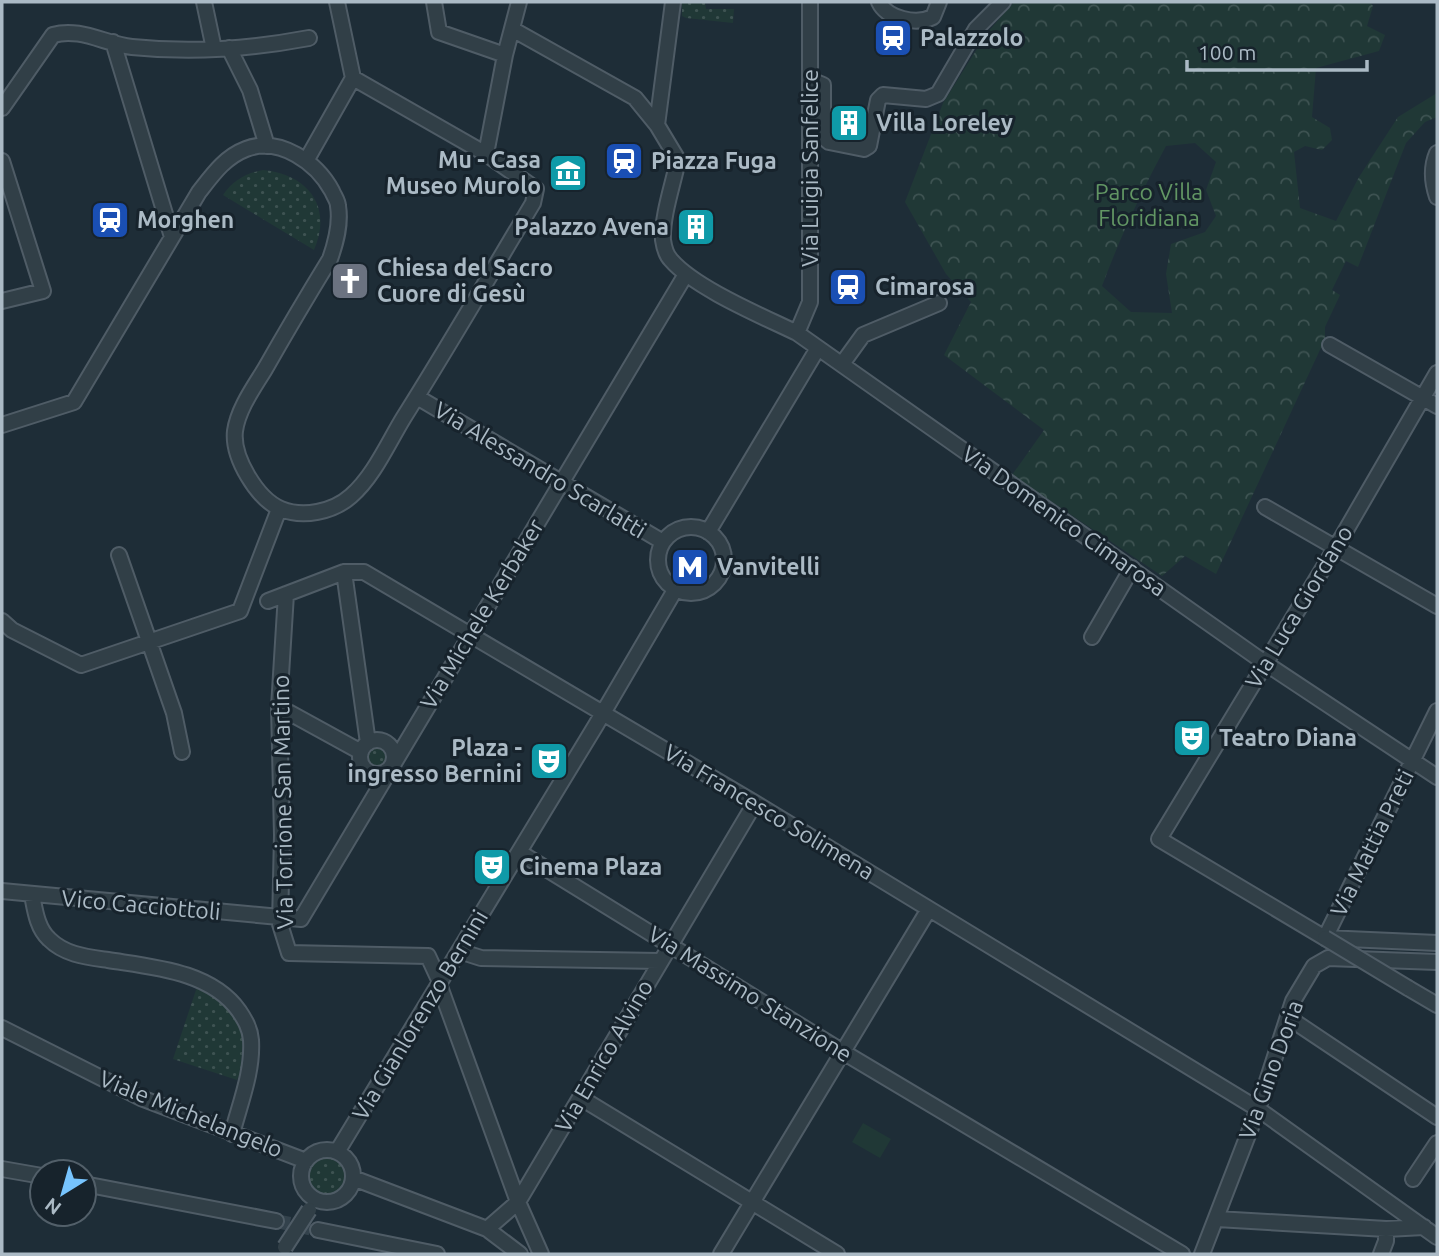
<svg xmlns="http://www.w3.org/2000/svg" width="1439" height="1256" viewBox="0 0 1439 1256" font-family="Ubuntu,sans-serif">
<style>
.green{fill:url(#green-dots)}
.forest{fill:url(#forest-crowns);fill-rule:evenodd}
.pitch{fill:#203836}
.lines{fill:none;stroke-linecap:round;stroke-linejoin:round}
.minor-tunnel{stroke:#33424c;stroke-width:14;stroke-dasharray:14 7;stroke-linecap:butt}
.minor-casing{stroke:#4f5c66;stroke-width:18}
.minor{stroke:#313f47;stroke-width:14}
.minor-bridge-casing{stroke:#4f5c66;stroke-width:18;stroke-linecap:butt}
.minor-bridge{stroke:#313f47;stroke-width:14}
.labels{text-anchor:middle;stroke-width:6;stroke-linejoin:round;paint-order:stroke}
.poi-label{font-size:23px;font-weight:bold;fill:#abbac5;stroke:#17232c;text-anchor:start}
.street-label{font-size:23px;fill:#abbac5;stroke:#17232c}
.park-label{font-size:23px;fill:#629664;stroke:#17232c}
</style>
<defs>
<pattern id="green-dots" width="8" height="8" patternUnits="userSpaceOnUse" patternTransform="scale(1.75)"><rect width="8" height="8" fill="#203836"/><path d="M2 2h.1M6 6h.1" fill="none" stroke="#3e5352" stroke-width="1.8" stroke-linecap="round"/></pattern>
<pattern id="forest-crowns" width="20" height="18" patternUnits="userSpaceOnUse" patternTransform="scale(1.75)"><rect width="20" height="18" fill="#203836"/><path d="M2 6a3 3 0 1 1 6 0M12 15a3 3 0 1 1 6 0" fill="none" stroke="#3e5352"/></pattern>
</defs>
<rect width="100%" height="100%" fill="#1e2d37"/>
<path class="green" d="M682,2H705L706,9H734L733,23L686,18L682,16Z
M263,170C308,174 333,207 314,250L223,195C232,181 246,173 263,170Z
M365 757a12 12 0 1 1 24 0a12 12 0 1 1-24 0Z
M197,987L222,1001L243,1027L241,1072L237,1080L173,1059Z
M307 1176a21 21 0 1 1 42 0a21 21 0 1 1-42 0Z"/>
<path class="forest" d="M1014,2H1370L1373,6L1367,26L1385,35L1379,51L1316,68L1312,117L1330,128L1332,140L1322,150L1305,146L1294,152L1300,208L1336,221L1359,177L1398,117L1437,93V117L1425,122L1406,143L1358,267L1346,261L1332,290L1340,295L1325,327V339L1216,574L1185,556L1162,576L1012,475L1044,430L944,355L971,302L946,274L905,202L943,103L987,33ZM1195,143L1216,162L1206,190L1216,216L1205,232L1171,244L1166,274L1172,313L1131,312L1102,286C1120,238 1141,192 1166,146Z"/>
<path class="pitch" d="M863,1123L891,1139L880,1158L852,1142Z"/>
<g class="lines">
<path class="minor-tunnel" d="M276,1221L318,1230"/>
<g class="minor-casing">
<path id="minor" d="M204,2L214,49
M434,2L439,32L505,55
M879,2C887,19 916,25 933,17L939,2
M512,29L635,98L657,125L678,160C673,185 662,215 663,240C664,247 666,255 671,260C695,288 762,316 797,333L1265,663L1437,777
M113,42L172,237
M229,48L250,90L267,146
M811,80L823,85V137L829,142L864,149L869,146L878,100L883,95L926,99L938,94L976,29L1003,2
M2,108L53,35C80,27 105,44 132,47C190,53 251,49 309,38
M657,125L673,2
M1437,153C1431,167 1432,182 1437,197
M486,154L505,55L519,2
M2,161L43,291L2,301
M306,161L353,78L337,2
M797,333L810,302V2
M1330,345L1437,406
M842,364L863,335L939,303
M1437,373L1342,537L1159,839L1325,938L1437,943
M417,397L663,542
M2,425L74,402L199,192C213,174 225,157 246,149C280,136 317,163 332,191C334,196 338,201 338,206C341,224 336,242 330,259C308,295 286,332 265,369C254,387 238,409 235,431C232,457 257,499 281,509C303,518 333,512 351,496C374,476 388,443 404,417C448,347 490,275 533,203L536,189L486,154L353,78
M1265,507L1437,606
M658 560a33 33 0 1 1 66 0a33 33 0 1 1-66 0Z
M708,532L818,348
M119,555L174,713L182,752
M344,572L368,743
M286,594L279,707L282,835L280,924L289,953L428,956L440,982
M268,601L344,572H364L755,803L1258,1109L1437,1237
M2,621L12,630L81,665L240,611L279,509
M1092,637L1132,568
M279,707L361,752
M360 757a17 17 0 1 1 34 0a17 17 0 1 1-34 0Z
M519,852L843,1052L1182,1254
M2,891L301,919L686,274
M32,895C35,910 37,928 49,939C65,955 87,957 108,960C152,967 211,971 239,1011C245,1020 250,1028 251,1040C253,1072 240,1103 232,1134
M1325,938L1437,711
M459,951L481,958L660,961
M439,984L518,1202L541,1254
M1408,988L1437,1005
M1289,1018L1437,1117
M2,1028L141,1098L306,1161
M581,1098L837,1254
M301 1176a26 26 0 1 1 52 0a26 26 0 1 1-52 0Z
M337,1152L596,725L675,590
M2,1169L42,1176
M353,1178L487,1229L520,1254
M1413,1179L1437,1143
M84,1184L276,1221
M1217,1219L1386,1229L1424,1227
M487,1229L518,1202L755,803
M318,1230L437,1254
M721,1254L929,909
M1202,1254L1258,1109L1293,1001L1314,966L1328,958L1437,962
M1381,1254L1386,1241V1229"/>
</g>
<use href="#minor" class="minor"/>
<g class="minor-bridge-casing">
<path id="minor-bridge" d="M1325,938L1408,988
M285,1247L309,1210"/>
</g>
<use href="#minor-bridge" class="minor-bridge"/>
</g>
<defs>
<g id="station-square" transform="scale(2.0125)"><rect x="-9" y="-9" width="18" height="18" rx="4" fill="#1a4fb4" stroke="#17232c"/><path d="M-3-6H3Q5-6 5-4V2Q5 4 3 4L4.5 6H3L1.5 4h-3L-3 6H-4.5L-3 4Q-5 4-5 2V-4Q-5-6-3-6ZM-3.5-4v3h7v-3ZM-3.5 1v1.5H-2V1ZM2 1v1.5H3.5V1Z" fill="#fff"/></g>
<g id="building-square" transform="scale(2.0125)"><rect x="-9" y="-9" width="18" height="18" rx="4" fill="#0f9aa8" stroke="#17232c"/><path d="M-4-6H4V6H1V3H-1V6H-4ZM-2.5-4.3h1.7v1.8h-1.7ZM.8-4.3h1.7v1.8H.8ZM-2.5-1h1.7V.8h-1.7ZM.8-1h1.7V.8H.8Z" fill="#fff"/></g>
<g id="museum-square" transform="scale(2.0125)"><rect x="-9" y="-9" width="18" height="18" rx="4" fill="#0f9aa8" stroke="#17232c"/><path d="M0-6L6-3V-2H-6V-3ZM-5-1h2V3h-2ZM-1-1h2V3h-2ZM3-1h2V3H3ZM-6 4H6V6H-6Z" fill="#fff"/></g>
<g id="church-square" transform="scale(2.0125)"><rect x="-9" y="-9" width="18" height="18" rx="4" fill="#6b7280" stroke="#17232c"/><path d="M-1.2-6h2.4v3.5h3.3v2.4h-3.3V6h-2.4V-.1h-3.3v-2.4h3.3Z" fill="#fff"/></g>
<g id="metro-square" transform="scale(2.0125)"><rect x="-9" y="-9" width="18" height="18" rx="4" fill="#1a4fb4" stroke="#17232c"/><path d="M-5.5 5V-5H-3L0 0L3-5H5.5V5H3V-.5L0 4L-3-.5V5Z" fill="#fff"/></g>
<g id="theatre-square" transform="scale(2.0125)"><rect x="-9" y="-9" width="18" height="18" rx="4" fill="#0f9aa8" stroke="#17232c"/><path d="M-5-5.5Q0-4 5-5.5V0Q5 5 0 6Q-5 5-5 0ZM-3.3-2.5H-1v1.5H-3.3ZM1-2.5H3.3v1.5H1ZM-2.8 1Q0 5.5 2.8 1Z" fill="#fff"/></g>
</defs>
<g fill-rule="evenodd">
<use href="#station-square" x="893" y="38"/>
<use href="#building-square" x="849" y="123"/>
<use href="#station-square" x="624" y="161"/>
<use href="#museum-square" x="568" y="173"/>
<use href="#station-square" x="110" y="220"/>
<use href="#building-square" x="696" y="227"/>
<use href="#church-square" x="350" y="281"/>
<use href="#station-square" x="848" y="287"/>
<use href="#metro-square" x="690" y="567"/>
<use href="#theatre-square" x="1192" y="738"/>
<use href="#theatre-square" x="549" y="761"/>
<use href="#theatre-square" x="492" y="867"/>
</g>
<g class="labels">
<g class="poi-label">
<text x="920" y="46">Palazzolo</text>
<text x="876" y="131">Villa Loreley</text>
<text x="541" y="168" text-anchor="end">Mu - Casa<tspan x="541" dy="26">Museo Murolo</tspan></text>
<text x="651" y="169">Piazza Fuga</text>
<text x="137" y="228">Morghen</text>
<text x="669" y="235" text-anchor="end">Palazzo Avena</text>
<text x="377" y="276">Chiesa del Sacro<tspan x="377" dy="26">Cuore di Gesù</tspan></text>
<text x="875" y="295">Cimarosa</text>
<text x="717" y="575">Vanvitelli</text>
<text x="1219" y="746">Teatro Diana</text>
<text x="522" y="756" text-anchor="end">Plaza -<tspan x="522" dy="26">ingresso Bernini</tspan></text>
<text x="519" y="875">Cinema Plaza</text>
</g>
<g class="street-label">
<text transform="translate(810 168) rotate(-90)" y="8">Via Luigia Sanfelice</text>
<text transform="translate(540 470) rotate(31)" y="8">Via Alessandro Scarlatti</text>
<text transform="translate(1064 521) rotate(35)" y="8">Via Domenico Cimarosa</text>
<text transform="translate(1299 607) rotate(-59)" y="8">Via Luca Giordano</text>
<text transform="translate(482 614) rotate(-59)" y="8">Via Michele Kerbaker</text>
<text transform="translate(283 802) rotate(-91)" y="8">Via Torrione San Martino</text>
<text transform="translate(769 812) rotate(31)" y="8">Via Francesco Solimena</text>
<text transform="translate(1372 843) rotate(-64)" y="8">Via Mattia Preti</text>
<text transform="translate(141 905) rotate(5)" y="8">Vico Cacciottoli</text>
<text transform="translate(750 994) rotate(32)" y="8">Via Massimo Stanzione</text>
<text transform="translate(420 1015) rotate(-59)" y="8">Via Gianlorenzo Bernini</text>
<text transform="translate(604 1056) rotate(-60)" y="8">Via Enrico Alvino</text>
<text transform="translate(1271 1070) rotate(-70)" y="8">Via Gino Doria</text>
<text transform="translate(191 1114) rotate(22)" y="8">Viale Michelangelo</text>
</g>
<g class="park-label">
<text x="1149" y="200">Parco Villa<tspan x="1149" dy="26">Floridiana</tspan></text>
</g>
</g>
<rect width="1439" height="1256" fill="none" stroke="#abbac5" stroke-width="7"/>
<g transform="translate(63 1193) rotate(217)"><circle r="33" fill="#17232c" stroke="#525f69" stroke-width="2"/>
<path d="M0-5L12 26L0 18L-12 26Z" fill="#77c4fe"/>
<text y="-10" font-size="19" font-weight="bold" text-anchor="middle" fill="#abbac5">N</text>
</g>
<path d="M1187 60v10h180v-10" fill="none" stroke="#abbac5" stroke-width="3.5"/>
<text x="1198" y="60" font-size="21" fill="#abbac5" stroke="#17232c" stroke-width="5" paint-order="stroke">100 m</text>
</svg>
